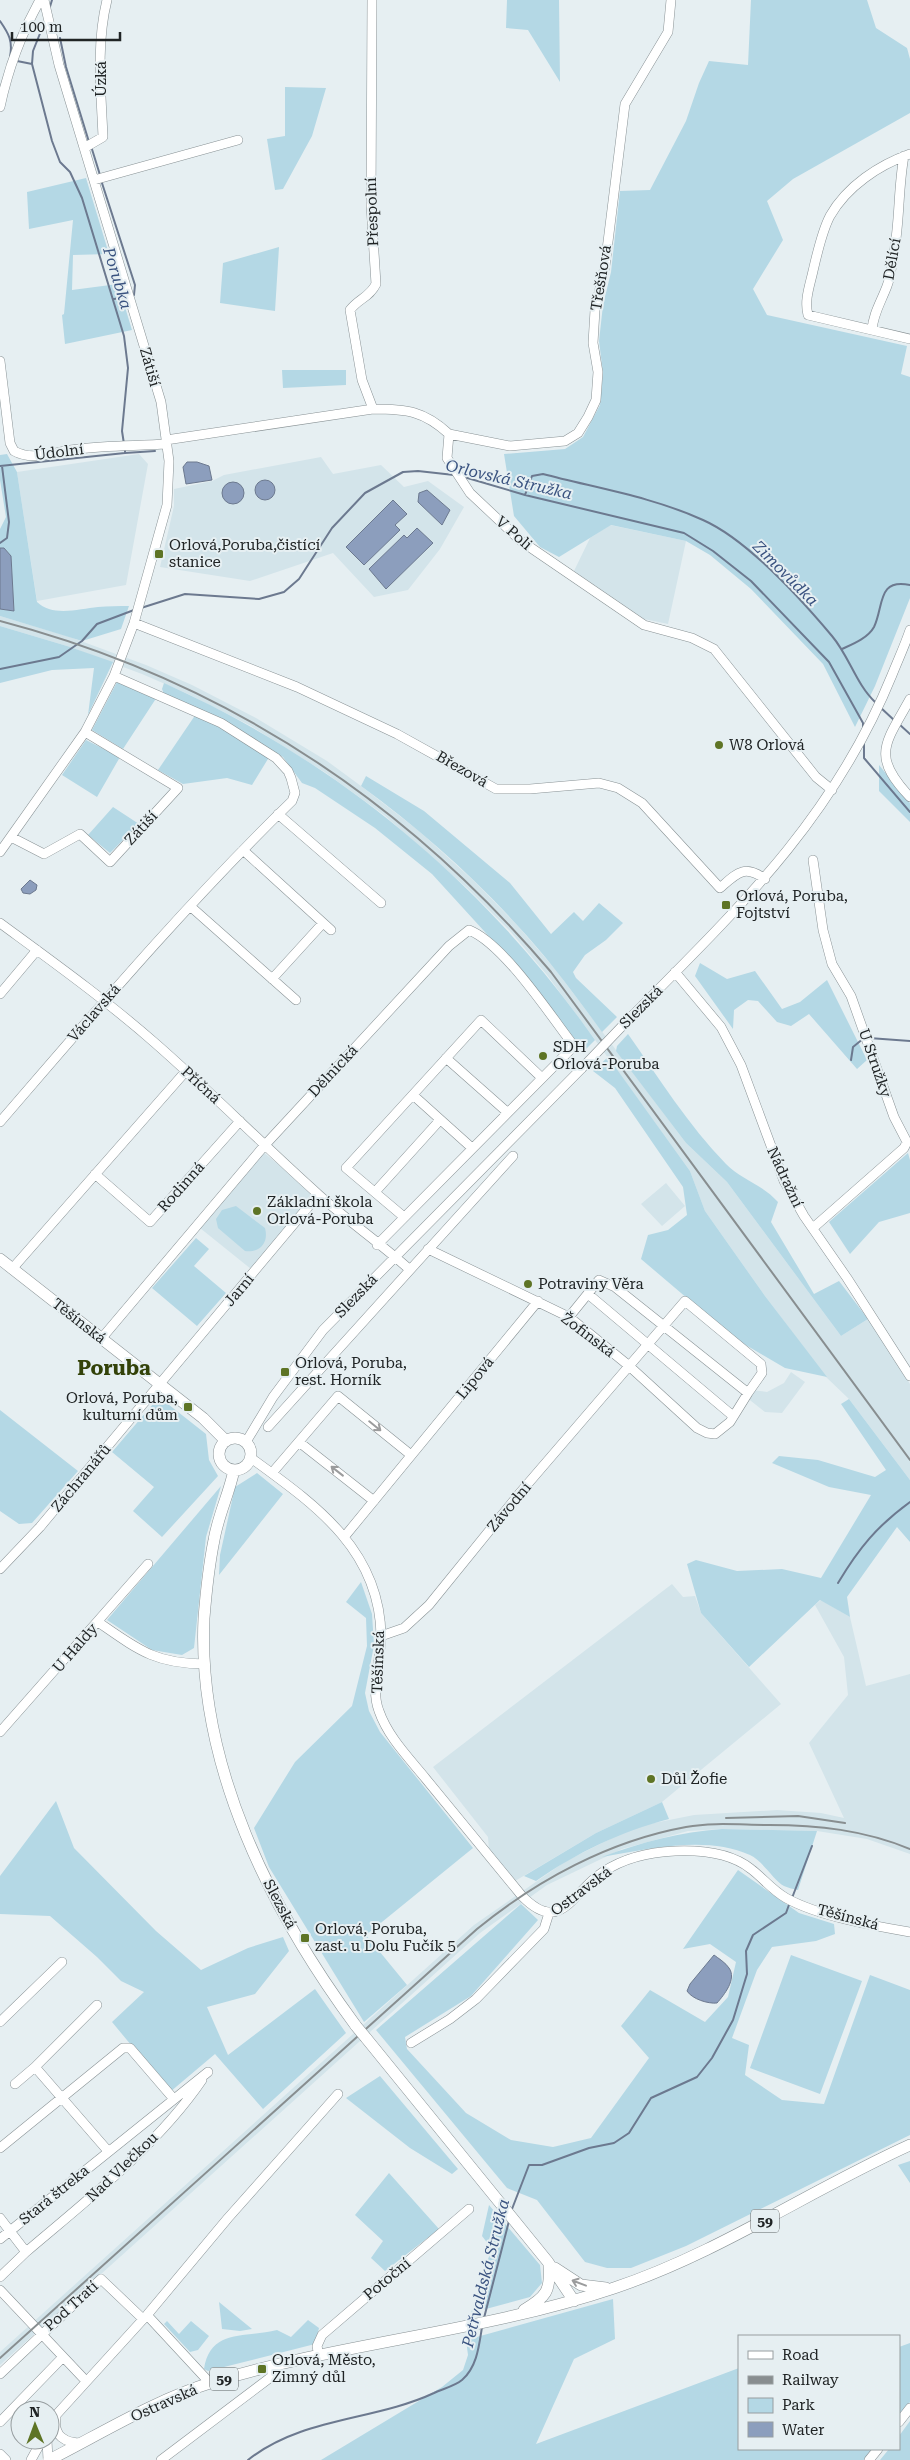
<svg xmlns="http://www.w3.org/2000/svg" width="910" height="2460" viewBox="0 0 910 2460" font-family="'Roboto Serif',serif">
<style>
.built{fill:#d3e4ea}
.green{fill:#b4d8e5}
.water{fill:#8c9ebd;stroke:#6c798f}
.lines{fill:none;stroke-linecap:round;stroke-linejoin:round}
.stream{stroke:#6c798f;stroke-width:2}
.minor-casing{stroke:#899295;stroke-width:10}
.major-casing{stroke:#899295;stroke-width:12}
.minor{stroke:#fff;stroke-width:9}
.major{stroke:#fff;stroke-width:11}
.rail{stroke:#888e90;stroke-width:2}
.minor-bridge-casing{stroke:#899295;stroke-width:10;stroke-linecap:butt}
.major-bridge-casing{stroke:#899295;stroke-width:12;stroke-linecap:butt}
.minor-bridge{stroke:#fff;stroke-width:9}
.major-bridge{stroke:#fff;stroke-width:11}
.oneway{stroke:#9b9c9d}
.poi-dot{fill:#5e7425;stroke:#e6eff2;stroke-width:2}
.labels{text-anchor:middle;stroke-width:4;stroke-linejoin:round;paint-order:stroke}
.shield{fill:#e6eff2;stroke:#5b6162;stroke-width:1}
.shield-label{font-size:14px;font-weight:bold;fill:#202425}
.street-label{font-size:15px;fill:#202425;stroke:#e6eff2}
.poi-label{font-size:15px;fill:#202425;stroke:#e6eff2;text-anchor:start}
.water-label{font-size:16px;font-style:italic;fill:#3a5380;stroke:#e6eff2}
.district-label{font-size:20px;font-weight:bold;fill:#334209;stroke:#e6eff2}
</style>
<rect width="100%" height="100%" fill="#e6eff2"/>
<path class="built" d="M139,454L148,464L126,585L37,601L17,472Z
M321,457L333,474L381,465L404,487L428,481L464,507L440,549L408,590L374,597L333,553L250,581L160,567L174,506V489L212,481L224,475Z
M610,525L686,541L668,624L644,619L574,571L590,538Z
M0,616L70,637L146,665L192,685L256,718L327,761L361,786L419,831L474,881L517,925L555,969L686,1143L727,1182L841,1336L868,1319L910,1384V1480L849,1399L826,1377L765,1296L705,1211L690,1171L585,1026L547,975L510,931L467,888L384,815L326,773L251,726L188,694L142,674L67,646L0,626Z
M263,1152L313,1193L251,1269L200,1228Z
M666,1183L685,1206L662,1226L641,1204Z
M791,1372L805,1382L782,1413L765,1412L746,1397L752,1390L767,1392L784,1383Z
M672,1584L683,1597L695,1596L701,1613L781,1704L662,1802L596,1833L515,1881L489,1850L488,1837L433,1767Z
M821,1600L850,1617L866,1686L910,1674V1854L867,1839L817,1831L722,1829L688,1831L622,1849L547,1885L480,1933L0,2365V2352L474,1925L566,1861L622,1833L649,1824L694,1815L777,1810L821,1813L844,1818L809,1743L848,1695L844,1657L815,1605Z"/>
<path class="green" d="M507,0H559L560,82L528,30L506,28Z
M751,0H867L876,28L907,48L910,59V113L793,179L767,201L783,240L753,289L767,315L907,346L901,374L910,377V598L875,686L855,727L823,664L751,589L710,555L686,541L611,525L559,557L540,547L514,516L504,454L565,449L583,437L600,405L603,373L599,341L603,305L611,272L620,191L650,190L686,121L699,83L709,61L748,65Z
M285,87L326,88L312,136L283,189L275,190L267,139L285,136Z
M86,178L109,254L73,255L72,290L118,284L132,330L65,344L62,315L64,314L73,220L29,229L27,192Z
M279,247L275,311L220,303L223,263Z
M282,370H346V385L283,388Z
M7,454L17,472L37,602C52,617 79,609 98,607C108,606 119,606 129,606L121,629L82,641L0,616V609L14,611L11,556L4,548H0V529L6,517L0,480V455Z
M0,626L67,646L113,662L88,715L94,668L52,670L0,683Z
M117,682L157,697L123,749L92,730Z
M164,683C338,761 486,884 595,1040L584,1051L525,976L432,874L375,828L315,788L302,783L283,757L225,722L164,694L162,689Z
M196,714L271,754L252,785L227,778L183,784L158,770Z
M86,740L120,757L97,797L62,775Z
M879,765L910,803V822L879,791Z
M366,776L424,811L510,883L551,934L574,912L583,921L599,903L623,923L606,940L585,955L573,972L576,978L617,1017L602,1032C575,995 548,958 517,925C470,873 417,827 361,786Z
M113,807L139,824L110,853L88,835Z
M700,963L727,979L755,971L782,1009L800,1002L827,980L867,1060L857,1069L809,1014L791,1026L777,1022L758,1001L748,1000L734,1010L733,1029L695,976Z
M628,1034C659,1078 688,1125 726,1164C740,1179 762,1184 778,1202L771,1222L814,1294L839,1281L868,1319L841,1336L727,1182L686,1143L616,1051L617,1046Z
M608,1057L690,1171L705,1211L765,1296L827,1377L785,1368L734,1338L641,1259L648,1235L668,1230L687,1215L683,1187L615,1088L593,1071Z
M908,1153L910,1160V1213L879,1222L850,1254L829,1222Z
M236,1206L265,1228C269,1243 260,1253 245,1251L218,1228L216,1219L222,1210Z
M196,1238L209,1249L194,1266L226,1293L197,1326L152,1288Z
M159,1397L206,1434L209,1460L218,1476L162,1537L133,1511L154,1487L112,1452Z
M849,1399L910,1480V1542L897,1527L847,1597L850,1617L820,1600L749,1667L701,1613L687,1564L696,1560L737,1571L782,1569L821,1578L871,1495L829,1487L772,1463L779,1456L818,1460L875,1477L886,1470L841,1404Z
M0,1410L78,1471L32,1523L19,1524L0,1511Z
M257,1473L283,1494L219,1575L220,1555L235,1487Z
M221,1486L206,1537L194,1648L182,1655L152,1650L107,1620Z
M361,1582L372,1614L374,1645L365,1693L369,1711L380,1732L473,1848L366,1935L407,1985L364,2022L269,1867L254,1828L295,1762L352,1706L367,1646L366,1618L346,1602Z
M56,1801L74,1848L156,1931L201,1970L248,1948L283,1937L289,1951L255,1994L207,2007L228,2055L315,1989L346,2033L263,2109L215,2054L170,2092L112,2022L144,1992L121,1981L97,1957L50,1916L0,1914V1876Z
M662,1802L669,1819C620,1832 578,1852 536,1881L524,1876L596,1833Z
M722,1829L817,1831L798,1890C794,1889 788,1888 784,1886C774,1881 763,1861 750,1855C706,1835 648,1849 602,1857C642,1842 680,1832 722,1829Z
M738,1870L799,1913L834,1924L835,1934L816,1941L772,1947L757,1970L732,2038L749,2045L745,2075L782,2100L824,2104L870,1975L910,1990V2135L686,2246L631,2268H607L585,2262L537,2200L507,2188L376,2030L521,1904L538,1920L471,1996L405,2037L407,2049L466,2113L511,2140L553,2147L591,2138L649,2058L621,2026L650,1990L705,2022L728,1997L736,1962L710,1944L683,1949Z
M791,1955L862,1981L820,2094L750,2068Z
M380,2076L458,2169L452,2174L410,2148L346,2098Z
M910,2161V2183L898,2165Z
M389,2173L439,2229L385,2271L371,2258L383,2241L355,2215Z
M489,2205L540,2265L542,2283L530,2297L471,2313C479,2291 483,2270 492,2249L482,2236Z
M613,2299L615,2339L574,2359L536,2444L739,2368V2449H873L864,2460H321L442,2387L463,2370L468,2355L466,2340Z
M219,2302L252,2329L240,2331L222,2329Z
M308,2320L319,2328L315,2344L208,2371L204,2369C210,2328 246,2338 277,2330L291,2337Z
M167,2321L179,2334L191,2321L209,2336L198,2350L190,2352L164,2324Z
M910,2343V2402L899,2416V2347Z
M910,2421V2460H880L889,2449H899V2436Z"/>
<path class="water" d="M187,462H197L209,466L212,480L186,484L183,467Z
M255 490a10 10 0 1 1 20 0a10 10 0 1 1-20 0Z
M222 493a11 11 0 1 1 22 0a11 11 0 1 1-22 0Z
M427,490L450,510L442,525L418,502L419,493Z
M393,500L407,514L395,525L400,530L364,565L346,547Z
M417,528L433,543L386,589L369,569L404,535L407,538Z
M0,548H4L11,556L14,611L0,609Z
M30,880L37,885L36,890L30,894L23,893L21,889Z
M714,1955C718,1958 726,1963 729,1968C737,1979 724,1995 717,2003C708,2004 692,1999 687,1991L690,1984Z"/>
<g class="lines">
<path class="stream" d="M49,10L52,0
M0,21C9,34 13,41 10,57
M45,21L33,51L32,64L52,141L60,162L70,172L82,198L124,336L128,368L122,431L124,444
M60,38L66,67L89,142
M17,61L32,64
M91,146L100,175
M101,180L135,285L134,295L132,296
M114,299L127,297
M125,453L155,451
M0,466L125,453V448
M464,477L525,495L684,533L713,551L751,581L829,662L863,723V729
M525,495L532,476L543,474C596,488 653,497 703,520C748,540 800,598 832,636C849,656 856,684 875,702
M0,543L7,538L9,522L2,466
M141,608L185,594L259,599L284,592L299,579L332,528L365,493L403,472L418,471L454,475
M842,649C853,644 868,638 874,627C884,606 877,578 910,585
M0,669L59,657L82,641L97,624L134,610
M880,707L895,721
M899,724L910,734
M864,744V758L910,812
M869,1038L910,1041
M851,1060L853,1047L864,1038
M838,1583C859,1548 877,1526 910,1502
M792,1898L812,1846
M512,2209L529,2165H542L589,2148L614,2143L629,2133L651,2098L697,2077L712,2058L733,2020L747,1974L746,1951L753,1935L786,1913L790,1902
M484,2318L509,2221
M248,2460C302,2417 374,2421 434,2393C442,2389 455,2386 462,2380C477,2367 479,2346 482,2327"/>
<g class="minor-casing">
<path id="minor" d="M372,0L371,205L376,284C370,297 358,299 350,310L362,380L373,409
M0,107C8,69 21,34 40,0
M84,148L103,137C101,91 96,44 107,0
M910,154C879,165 847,186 830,216C822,231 817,254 813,271C810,285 804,300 808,315L910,339
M94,180L238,140
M872,330C873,314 881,302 887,286C891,276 892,263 894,252C900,220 898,188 904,156
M0,361L10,443L14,451C33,462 57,451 78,449C107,445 137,446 167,444
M449,434L510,446L565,441L578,433L588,417L596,400L598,372L593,343L595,310L605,266L625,104L668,32L671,0
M166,440L373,409C407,409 424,411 449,434L447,458L470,493L521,541L644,625L692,638L714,649L816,777L832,790
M134,623L297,687L397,734L496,789H530L599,783L618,788L642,803L720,888C737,873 744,864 765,879
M910,699C886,743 870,755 910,797
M278,814L381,903
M11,837L44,854L80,834L110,862L178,788L85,732
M243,850L331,930
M0,852L85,732L114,676L134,623L167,505L169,461L161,402L59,65L44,0
M813,860L823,930L832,964L851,996L894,1117L907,1142L904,1148L813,1228
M190,906L296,1000
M0,923C53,962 106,1000 155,1043C211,1092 263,1145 319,1195C348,1221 380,1243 409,1269
M675,972L721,1027L741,1065L784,1181L804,1216L847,1278L910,1376
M272,979L323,923
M0,994L37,950
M628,1020C735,912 833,820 892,675C898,660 905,645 910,630
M446,1058L507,1112
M413,1095L472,1148
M0,1122C94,1013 188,902 292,801L295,793L291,778L288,771L276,758L221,723L114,676
M95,1174L150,1222L240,1121
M375,1192L440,1120
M404,1217L346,1168L481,1020L541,1077
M428,1249L569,1317L628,1365L697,1428L707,1433L715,1434L730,1422L748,1393L615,1287L599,1280L569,1317
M12,1269L186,1071
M588,1294L733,1416
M101,1339L264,1146L449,946L469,930C504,944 550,1015 574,1046L377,1245
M268,1427L513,1156
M246,1442L273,1397L323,1330L582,1068
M299,1442L374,1501
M251,1458C314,1504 380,1549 381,1636C381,1660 370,1688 379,1711C388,1737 409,1758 426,1779C458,1818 490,1857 522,1896C561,1936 572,1892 603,1872C624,1858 651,1852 675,1851C700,1850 731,1853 751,1869C763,1878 772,1890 786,1898C818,1916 874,1926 910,1932
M272,1473L338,1396L411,1455
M345,1536L538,1301
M0,1569L40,1527L318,1195
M98,1622C137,1649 155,1664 205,1664
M381,1636L404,1628L429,1605L519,1494L685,1301L761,1364L762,1373L748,1393
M0,1732L148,1564
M97,2005L35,2067L108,2151
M0,2022L62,1962
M411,2043L450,2019L476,1999L544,1929L549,1913
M15,2084L35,2067
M0,2148L123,2048H130L173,2098
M0,2218L26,2252L0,2277
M0,2239L208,2072
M26,2252C87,2200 157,2146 202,2080
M0,2290L86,2381
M147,2315L210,2383
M319,2356L317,2346L322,2335L469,2209
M0,2374L101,2279L143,2319
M56,2418C53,2436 65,2443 82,2443
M0,2422L63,2357
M899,2422L910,2408
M50,2426L57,2414L147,2315L228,2218L338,2094
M47,2440L48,2460
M0,2454L6,2460
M31,2460L42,2440
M161,2460L271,2377L276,2365
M869,2460L878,2449"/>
</g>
<g class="major-casing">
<path id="major" d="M0,1259L203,1418L226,1441
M219 1454a16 16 0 1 1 32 0a16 16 0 1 1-32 0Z
M234,1470C229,1494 218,1516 214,1540C209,1565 206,1593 204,1618C197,1765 271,1911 356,2026
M366,2038L548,2262L574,2301
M555,2268L581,2285L606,2288
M524,2310C546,2297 551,2291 549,2265
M49,2460C102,2433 155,2400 213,2382C344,2342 483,2332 614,2288C719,2253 810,2190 910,2145"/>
</g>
<use href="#minor" class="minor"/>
<use href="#major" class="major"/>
<path class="rail" d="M0,621C221,679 404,799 551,972L910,1460
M726,1818L798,1816L845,1823
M0,2358L477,1929C537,1880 609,1841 686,1827C713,1822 742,1825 769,1825C818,1825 864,1830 910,1849"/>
<g class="minor-bridge-casing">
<path id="minor-bridge" d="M582,1068L628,1020"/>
</g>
<g class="major-bridge-casing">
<path id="major-bridge" d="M356,2026L366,2038"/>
</g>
<use href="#minor-bridge" class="minor-bridge"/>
<use href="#major-bridge" class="major-bridge"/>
</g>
<defs><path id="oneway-shaft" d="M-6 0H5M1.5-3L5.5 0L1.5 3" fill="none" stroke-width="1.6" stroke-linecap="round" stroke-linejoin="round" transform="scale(1.25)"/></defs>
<g class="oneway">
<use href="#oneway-shaft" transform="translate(375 1426) rotate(39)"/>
<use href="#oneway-shaft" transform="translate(337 1471) rotate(-142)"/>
<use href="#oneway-shaft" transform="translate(579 2283) rotate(-159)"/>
</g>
<g class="poi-dot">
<rect x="154" y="549" width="10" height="10" rx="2.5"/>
<circle cx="719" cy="745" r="5"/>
<rect x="721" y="900" width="10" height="10" rx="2.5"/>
<circle cx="543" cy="1056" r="5"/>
<circle cx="257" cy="1211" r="5"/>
<circle cx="528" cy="1284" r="5"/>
<rect x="280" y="1367" width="10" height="10" rx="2.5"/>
<rect x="183" y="1402" width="10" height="10" rx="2.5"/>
<circle cx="651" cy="1779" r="5"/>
<rect x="300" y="1933" width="10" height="10" rx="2.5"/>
<rect x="257" y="2364" width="10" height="10" rx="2.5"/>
</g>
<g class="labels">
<g class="shield">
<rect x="751" y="2209.5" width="28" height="23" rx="4"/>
<rect x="210" y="2367.5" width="28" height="23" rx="4"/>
</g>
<g class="shield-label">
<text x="765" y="2226">59</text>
<text x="224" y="2384">59</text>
</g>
<g class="street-label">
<text transform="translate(101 79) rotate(-90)" y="5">Úzká</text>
<text transform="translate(372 212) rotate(-92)" y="5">Přespolní</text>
<text transform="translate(892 259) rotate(-80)" y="5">Dělící</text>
<text transform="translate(601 278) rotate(-81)" y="5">Třešňová</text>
<text transform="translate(150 367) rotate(74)" y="5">Zátiší</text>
<text transform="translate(59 452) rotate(-7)" y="5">Údolní</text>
<text transform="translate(514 533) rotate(41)" y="5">V Poli</text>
<text transform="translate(462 769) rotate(30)" y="5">Březová</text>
<text transform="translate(141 828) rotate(-47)" y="5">Zátiší</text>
<text transform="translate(641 1007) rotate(-45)" y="5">Slezská</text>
<text transform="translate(94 1013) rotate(-49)" y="5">Václavská</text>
<text transform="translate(875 1063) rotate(71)" y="5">U Stružky</text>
<text transform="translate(333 1071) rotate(-47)" y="5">Dělnická</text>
<text transform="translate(201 1085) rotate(43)" y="5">Příčná</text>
<text transform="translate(785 1177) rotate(65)" y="5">Nádražní</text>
<text transform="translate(181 1187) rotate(-48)" y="5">Rodinná</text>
<text transform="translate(239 1290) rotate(-50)" y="5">Jarní</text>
<text transform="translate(356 1296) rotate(-46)" y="5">Slezská</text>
<text transform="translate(79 1321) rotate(38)" y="5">Těšínská</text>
<text transform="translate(588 1335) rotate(37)" y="5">Žofinská</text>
<text transform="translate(475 1378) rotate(-51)" y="5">Lipová</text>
<text transform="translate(81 1478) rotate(-50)" y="5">Záchranářů</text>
<text transform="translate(509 1507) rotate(-50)" y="5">Závodní</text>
<text transform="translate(75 1648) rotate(-49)" y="5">U Haldy</text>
<text transform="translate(378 1662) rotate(-88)" y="5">Těšínská</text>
<text transform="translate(581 1891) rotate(-37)" y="5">Ostravská</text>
<text transform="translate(280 1904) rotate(62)" y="5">Slezská</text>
<text transform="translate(848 1917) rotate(15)" y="5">Těšínská</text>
<text transform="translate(122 2167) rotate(-44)" y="5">Nad Vlečkou</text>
<text transform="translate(54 2195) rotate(-39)" y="5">Stará štreka</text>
<text transform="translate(387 2279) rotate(-40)" y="5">Potoční</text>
<text transform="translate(71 2306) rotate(-42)" y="5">Pod Tratí</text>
<text transform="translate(164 2403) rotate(-24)" y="5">Ostravská</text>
</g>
<g class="poi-label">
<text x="169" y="550">Orlová,Poruba,čistící<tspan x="169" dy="17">stanice</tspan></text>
<text x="729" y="750">W8 Orlová</text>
<text x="736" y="901">Orlová, Poruba,<tspan x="736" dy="17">Fojtství</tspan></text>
<text x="553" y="1052">SDH<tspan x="553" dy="17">Orlová-Poruba</tspan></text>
<text x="267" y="1207">Základní škola<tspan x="267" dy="17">Orlová-Poruba</tspan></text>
<text x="538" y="1289">Potraviny Věra</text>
<text x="295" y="1368">Orlová, Poruba,<tspan x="295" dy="17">rest. Horník</tspan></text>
<text x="178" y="1403" text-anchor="end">Orlová, Poruba,<tspan x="178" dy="17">kulturní dům</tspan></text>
<text x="661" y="1784">Důl Žofie</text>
<text x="315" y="1934">Orlová, Poruba,<tspan x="315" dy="17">zast. u Dolu Fučík 5</tspan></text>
<text x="272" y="2365">Orlová, Město,<tspan x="272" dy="17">Zimný důl</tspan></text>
</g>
<g class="water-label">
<text transform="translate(118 278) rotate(73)" y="6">Porubka</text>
<text transform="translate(509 479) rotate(13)" y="6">Orlovská Stružka</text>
<text transform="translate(786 573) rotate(45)" y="6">Zimovůdka</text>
<text transform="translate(485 2273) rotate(-76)" y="6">Petřvaldská Stružka</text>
</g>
<g class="district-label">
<text x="114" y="1375">Poruba</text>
</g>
</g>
<rect x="738" y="2335" width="162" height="115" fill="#e6eff2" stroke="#979ea0"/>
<rect x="748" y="2351" width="25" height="8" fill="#ffffff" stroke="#979ea0"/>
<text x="782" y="2360" font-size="15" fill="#202425">Road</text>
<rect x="748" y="2376" width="25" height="8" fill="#888e90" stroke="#979ea0"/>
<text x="782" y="2385" font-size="15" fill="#202425">Railway</text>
<rect x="748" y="2398" width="25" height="15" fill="#b4d8e5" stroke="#979ea0"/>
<text x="782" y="2410" font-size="15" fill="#202425">Park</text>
<rect x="748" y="2422" width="25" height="15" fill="#8c9ebd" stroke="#979ea0"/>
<text x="782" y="2435" font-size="15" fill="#202425">Water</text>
<g transform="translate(35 2425) rotate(359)"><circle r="24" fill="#e6eff2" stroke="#979ea0"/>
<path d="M0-4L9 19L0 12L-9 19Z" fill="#5e7425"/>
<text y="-8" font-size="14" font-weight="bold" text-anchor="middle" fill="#202425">N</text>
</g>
<path d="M12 32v8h108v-8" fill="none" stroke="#202425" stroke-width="2.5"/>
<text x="20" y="32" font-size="15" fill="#202425" stroke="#e6eff2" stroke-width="4" paint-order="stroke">100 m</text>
</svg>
